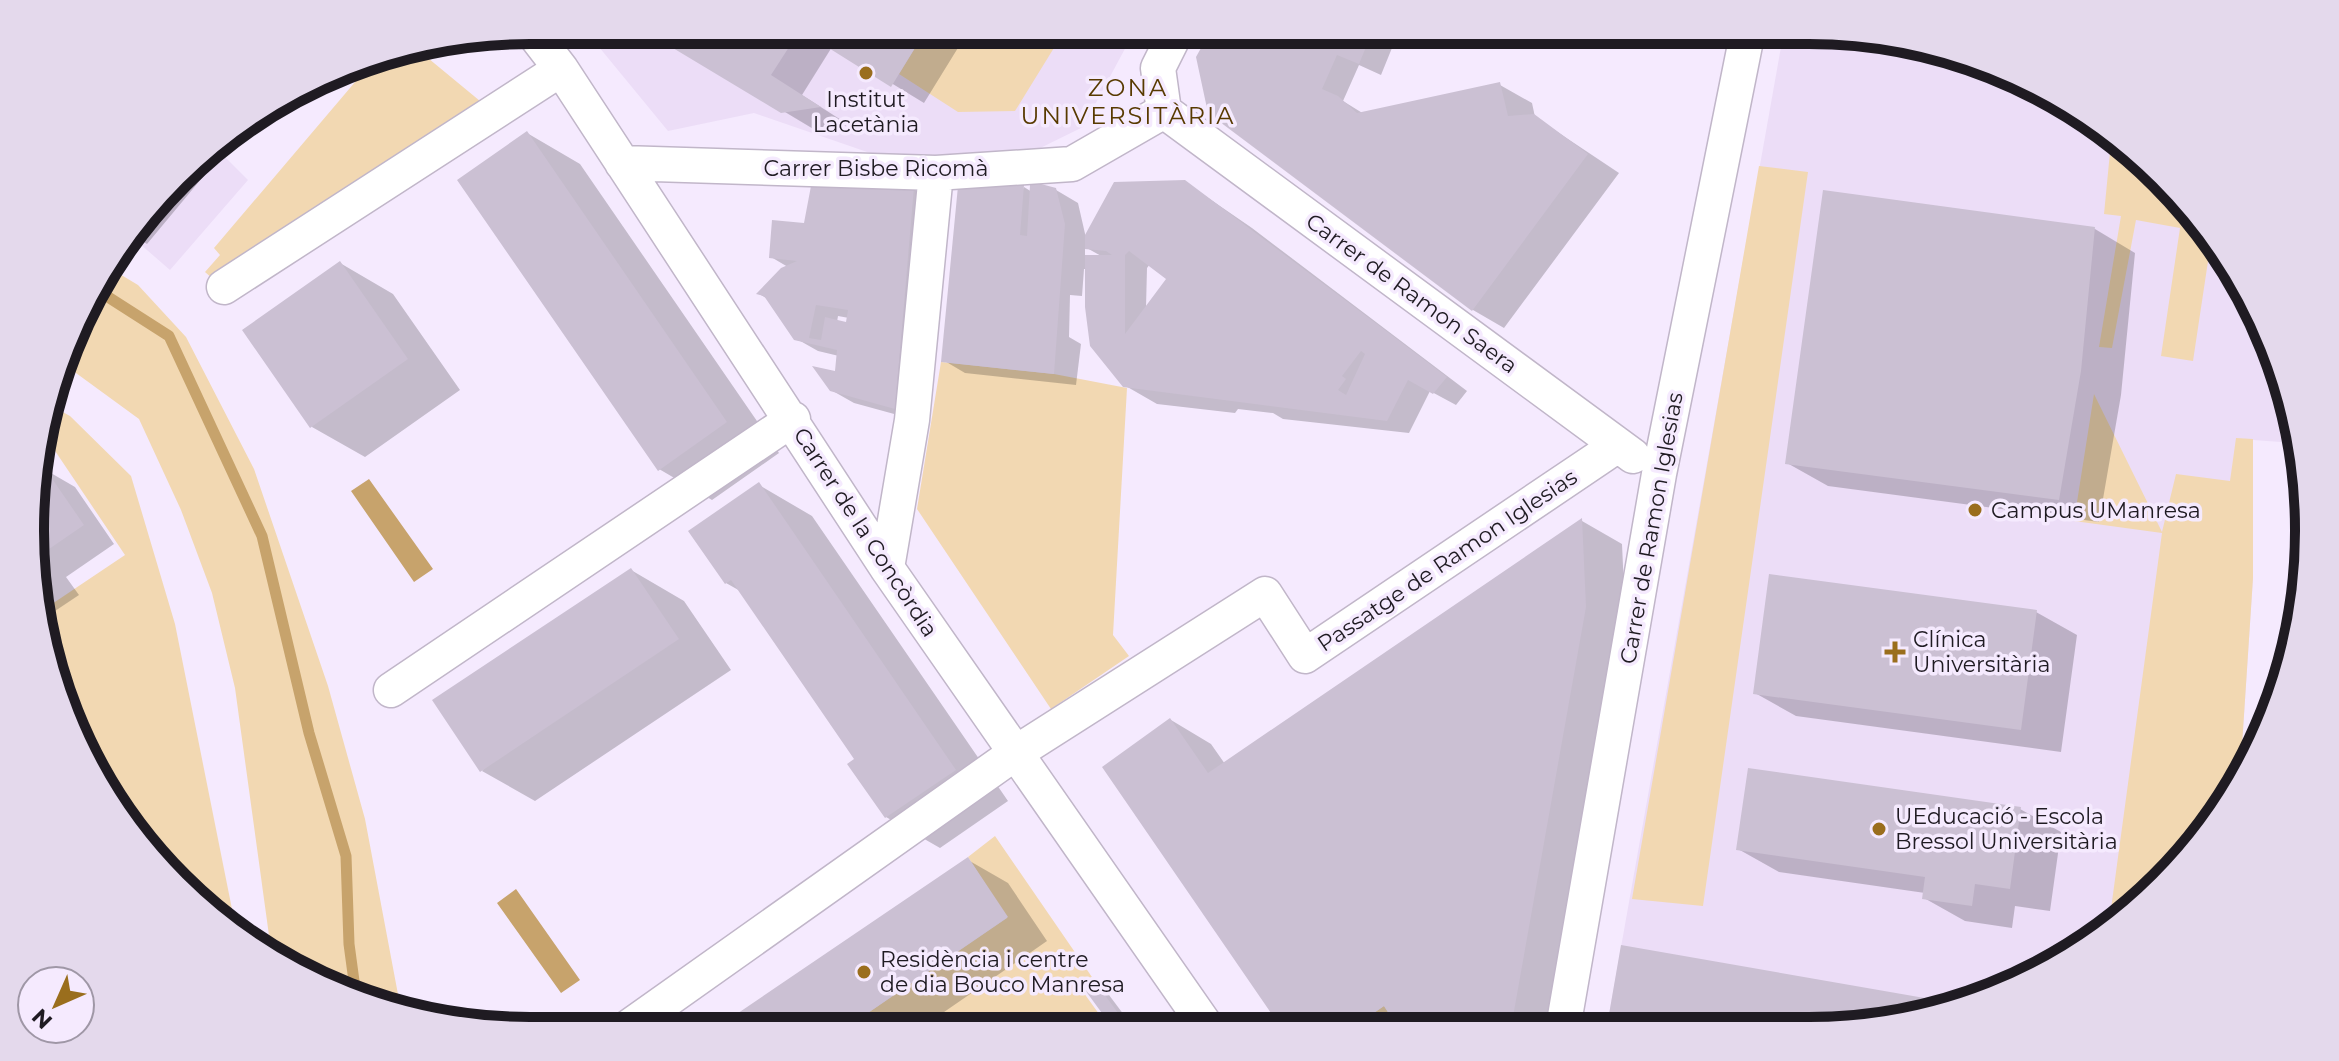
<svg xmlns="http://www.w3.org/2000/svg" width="2339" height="1061" viewBox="0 0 2339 1061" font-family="Montserrat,sans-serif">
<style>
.built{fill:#ecddf7}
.green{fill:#f2d8b2}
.water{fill:#c7a36c}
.shadow{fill:#0003;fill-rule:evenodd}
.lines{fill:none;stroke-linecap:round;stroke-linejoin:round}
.stream{stroke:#c7a36c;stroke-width:11}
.building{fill:#cbc0d3;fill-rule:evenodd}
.street-casing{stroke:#c1b6c9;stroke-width:37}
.street{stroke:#fff;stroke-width:34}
.poi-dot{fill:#9a6e1d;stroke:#f5eafe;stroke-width:3}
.labels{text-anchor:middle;stroke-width:7;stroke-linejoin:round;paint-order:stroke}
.poi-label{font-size:22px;fill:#1f1b22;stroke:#f5eafe;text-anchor:start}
.street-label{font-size:22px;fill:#1f1b22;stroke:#f5eafe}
.neighbourhood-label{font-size:24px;letter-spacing:2px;fill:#583a00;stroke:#f5eafe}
.rim{fill:none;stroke:#1f1b22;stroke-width:10}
</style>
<rect width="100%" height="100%" fill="#f5eafe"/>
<path class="built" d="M585,30H1135L1083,127L1024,156L873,154L754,113L668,131Z
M1784,30H1809L2000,68L2162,176L2271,339L2277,369L2281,442L2253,440V578L2240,776L2206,835L2114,927L2000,993L1874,1027H1734L1646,1012L1642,1027H1618L1607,1026Z
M214,146L248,180L170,270L132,237L201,154Z"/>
<path class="green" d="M926,30H1065L1015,111L958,112L899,74Z
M417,49L480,101L213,279L205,272L220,255L214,248L378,55Z
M2111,142L2162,176L2210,248L2193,361L2161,356L2180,228L2136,220L2112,348L2099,347L2121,216L2104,214Z
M1759,166L1808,172L1703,906L1632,899Z
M108,267L138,285L186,337L254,469L328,686L365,819L400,1005L339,993L271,950L235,688L212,593L181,510L139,419L65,365L97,281Z
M941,362L1054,374L1127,388L1113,635L1129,656L1051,709L917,509Z
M2094,394L2162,532L2176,474L2230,481L2236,438L2253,439V578L2240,776L2206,835L2108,931L2162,533L2074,521Z
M50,405L70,416L131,476L175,624L236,929L200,906L97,780L40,612L125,555L41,430Z
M995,836L1094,980L1081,989L1107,1025L1101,1029L843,1030L1007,918L968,857Z
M1384,1006L1395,1023L1424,1028H1352Z
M1645,1012L1734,1027H1642Z"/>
<path class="water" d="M369,479L433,569L414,582L351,491Z
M516,889L580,980L561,993L497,903Z"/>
<path class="shadow" d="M648,30H969L924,103L832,47L802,95L849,125L815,130Z
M1129,30H1163L1155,44Z
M1213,30H1388L1385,38L1394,43L1381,75L1359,65L1343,101L1364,114L1500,85L1532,103L1535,117L1619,173L1504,328L1473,310Z
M1661,30H1739L1737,42Z
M242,130L147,244L134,236L201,154Z
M527,133L580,164L779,453L712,500L659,469Z
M1185,182L1252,228L1467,391L1456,405L1430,391L1409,433L1283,419L1273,413L1238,409L1235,413L1157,404L1124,385L1087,269H1084L1082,296L1070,295L1069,337L1081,344L1076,385L965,373L943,360L1024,187L1032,192L1056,190L1078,203L1086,238ZM1085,247L1103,257H1085ZM1150,264L1168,278L1146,308L1147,268Z
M913,189L935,201L916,420L854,403L831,390L839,356L818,351L795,338L770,300L759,294L788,267L771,257L806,226ZM838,316L849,318L848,324L837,322Z
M1825,192L2095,229L2135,253L2121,395L2099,522L1828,486L1787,463Z
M340,263L393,294L460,390L365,457L312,427Z
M44,469L75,487L114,544L66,577L79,595L43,619L34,596L38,473Z
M759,485L812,516L1008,801L940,848L886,817L857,760L742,592L726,583Z
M1582,521L1622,544L1626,632L1555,1028L1284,1029L1171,720L1211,744L1225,764Z
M631,570L684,601L731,670L535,801L482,771Z
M2036,612L2077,635L2061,752L1796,716L1755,693Z
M2020,809L2061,832L2050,911L2015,906L2012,928L1965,921L1924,898L1925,893L1779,872L1738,849Z
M968,860L1008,883L1047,941L918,1030H724L722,1027Z
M1623,947L1874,1027H1615L1610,1025Z
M1096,985L1106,991L1127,1019L1119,1025L1108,1019Z"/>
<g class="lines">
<path class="stream" d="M94,288L169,336L262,536L309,733L346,856L349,944L356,996"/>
</g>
<path class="building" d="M643,30H800L771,75L821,107L781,113Z
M800,30H926L891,87Z
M1211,30H1373L1359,64L1337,55L1322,89L1338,96L1357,113L1500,82L1508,116L1534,114L1588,154L1472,311L1208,113L1196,57Z
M527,131L727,422L658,471L457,180Z
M213,147L135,240L132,237L201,154Z
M1185,180L1381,327L1447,377L1433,394L1408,380L1387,421L1123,387L1090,346L1085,307V255H1112L1106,251L1085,249V235L1114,182ZM1129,251L1166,279L1125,334V255ZM1361,351L1365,354L1346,395L1338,390L1346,379L1342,376Z
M1041,184L1056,188L1065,224L1054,374L941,362L958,186L1024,185L1020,235L1027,236L1030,185Z
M811,186L914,187L895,409L830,391L812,366L835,371L837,350L794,340L764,296L756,294L781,268L797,261L769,258L772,220L804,223ZM816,305L848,310L846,322L825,317L821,340L809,338Z
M1823,190L2095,227L2081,371L2059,500L1785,464Z
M340,261L408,359L310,428L242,330Z
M44,467L84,525L36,558L48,576L35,585L38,470Z
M759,482L956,770L885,818L847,764L854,759L731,580L725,584L688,531Z
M1582,518L1586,607L1511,1028H1424L1395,1023L1384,1006L1352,1028L1282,1029L1102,767L1170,718L1208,773Z
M631,568L679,639L480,772L432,700Z
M1769,574L2037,610L2021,730L1753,694Z
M1748,768L2021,807L2010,889L1975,884L1972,906L1922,899L1925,877L1736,850Z
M968,857L1008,917L843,1030H722L719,1026Z
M1621,945L1959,1004L1874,1027H1734L1645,1012L1642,1027L1607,1026Z
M1096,983L1118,1013L1107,1020L1085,990Z"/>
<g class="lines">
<g class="street-casing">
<path id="street" d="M531,30L561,69L887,568L1208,1029
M1164,111L1633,456
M1164,111L1158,68L1177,30
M622,163L936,173L1072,164L1164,111
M224,287L561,69
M887,568L912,420L936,173
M391,690L793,419
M1563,1028L1659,474L1748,30
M623,1031L1014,754L1265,594L1305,656L1618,445"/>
</g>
<use href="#street" class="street"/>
</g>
<g class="poi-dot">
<circle cx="866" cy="73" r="8"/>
<circle cx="1975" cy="510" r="8"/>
<path d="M1891 640h8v8h8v8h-8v8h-8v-8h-8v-8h8z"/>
<circle cx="1879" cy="829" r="8"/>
<circle cx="864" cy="972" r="8"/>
</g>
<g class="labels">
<g class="poi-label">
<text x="866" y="107" text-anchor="middle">Institut<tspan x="866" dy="25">Lacetània</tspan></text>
<text x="1991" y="518">Campus UManresa</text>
<text x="1913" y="647">Clínica<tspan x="1913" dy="25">Universitària</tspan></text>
<text x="1895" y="824">UEducació - Escola<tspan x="1895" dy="25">Bressol Universitària</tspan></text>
<text x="880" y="967">Residència i centre<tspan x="880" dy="25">de dia Bouco Manresa</tspan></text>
</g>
<g class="street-label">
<text x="876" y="176">Carrer Bisbe Ricomà</text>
<text transform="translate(1412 293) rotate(36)" y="8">Carrer de Ramon Saera</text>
<text transform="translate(1651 528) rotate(-80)" y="8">Carrer de Ramon Iglesias</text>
<text transform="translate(866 532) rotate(57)" y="8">Carrer de la Concòrdia</text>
<text transform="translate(1447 560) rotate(-34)" y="8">Passatge de Ramon Iglesias</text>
</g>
<g class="neighbourhood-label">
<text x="1128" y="96">ZONA<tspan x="1128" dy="28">UNIVERSITÀRIA</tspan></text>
</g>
</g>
<path d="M0 0H2339V1061H0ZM530 44H1809A486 486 0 0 1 2295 530V531A486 486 0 0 1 1809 1017H530A486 486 0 0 1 44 531V530A486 486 0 0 1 530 44Z" fill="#e4d9ec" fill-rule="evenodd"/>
<path class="rim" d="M530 44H1809A486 486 0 0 1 2295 530V531A486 486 0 0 1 1809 1017H530A486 486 0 0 1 44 531V530A486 486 0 0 1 530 44Z"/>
<g transform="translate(56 1005) rotate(225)"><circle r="38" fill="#f5eafe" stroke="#9f97a6" stroke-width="2"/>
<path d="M0-6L14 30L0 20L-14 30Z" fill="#9a6e1d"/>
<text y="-12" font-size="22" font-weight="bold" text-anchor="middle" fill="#1f1b22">N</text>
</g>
</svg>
